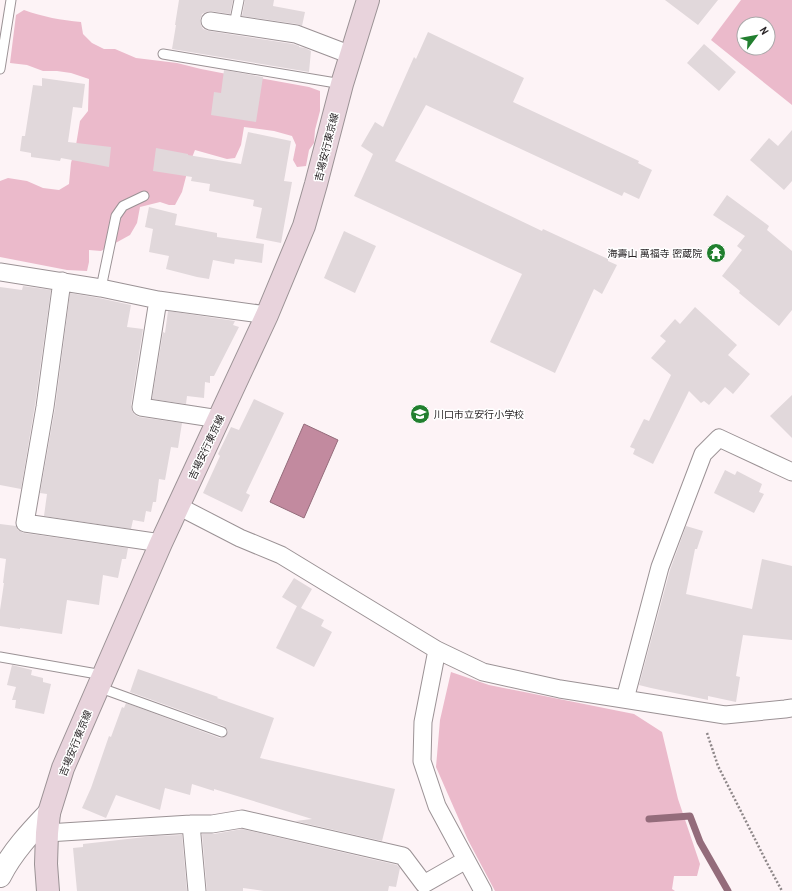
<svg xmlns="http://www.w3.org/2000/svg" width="792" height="891" viewBox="0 0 792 891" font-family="'Archivo Narrow','Noto Sans JP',sans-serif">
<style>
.green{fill:#ebbacb;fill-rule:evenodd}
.water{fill:#c28a9f;stroke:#946c7b}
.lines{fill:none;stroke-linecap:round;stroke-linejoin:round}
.stream{stroke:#946c7b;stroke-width:7}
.building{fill:#e1d8db}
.service-casing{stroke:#9b9295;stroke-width:11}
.minor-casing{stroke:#9b9295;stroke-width:19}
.tertiary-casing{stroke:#9b9295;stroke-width:24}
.secondary-casing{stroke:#9b9295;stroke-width:24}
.path{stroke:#8e8789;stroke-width:2.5;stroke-dasharray:2 2;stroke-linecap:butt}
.service{stroke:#fff;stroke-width:9}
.minor{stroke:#fff;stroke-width:17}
.tertiary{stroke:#fff;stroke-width:22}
.secondary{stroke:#e8d3dc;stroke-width:22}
.labels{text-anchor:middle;stroke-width:3;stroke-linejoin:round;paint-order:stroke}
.street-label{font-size:10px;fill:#292527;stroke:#fff}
.poi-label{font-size:10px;fill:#292527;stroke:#fff;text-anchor:end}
</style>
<rect width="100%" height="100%" fill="#fdf3f6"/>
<path class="green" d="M741,0H792V105L711,40ZM744,24H768V48H744Z
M24,10C43,17 61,20 81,22L83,34L92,43L104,49H115L136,58L177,63L201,69L237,76L254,77L309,87L320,91V111L315,130L314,143L309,150L306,166L297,167L293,160L296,145L292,136L274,131L244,127L241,145L235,158L227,159L195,150L189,165L182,192L175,205H169L160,202L140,207L137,223L130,235L101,251L89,250V262L87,271L67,270L0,257V181L8,178L27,181L43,188L59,190L69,184L71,163L76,145L80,121L88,111L89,79L71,73L57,71H43L27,65L10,63L16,15Z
M451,672L489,685L634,714L662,732L678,799L700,864L697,876H674L672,889L675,891H495L468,840L436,767L440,720Z"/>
<path class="water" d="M304,424L338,440L304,518L270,502Z"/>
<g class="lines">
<path class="stream" d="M649,819L690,816L700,842L728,891"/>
</g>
<path class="building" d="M179,0H233L230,14L211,11L206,12L202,14L200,20L201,25L203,29L209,31L293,44L299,46V47L305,48L311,51L309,72L172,49L176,25H175Z
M245,0H274L273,6L305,12L302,26L297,24L242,16Z
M665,0H718L698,25Z
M428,32L524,78L513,102L639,161L638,163L652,170L639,199L624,192L622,196L426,105L395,161L542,231L543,229L608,259V261L617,265L602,294L594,289L555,373L490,342L522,274L354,196L373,154L361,146L375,122L383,127L414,57L416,59Z
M704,44L736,72L719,91L687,63Z
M224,70L263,77L256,122L211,115L214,92L221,93Z
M42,78L85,84L82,108L73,107L68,142L111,147L109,167L61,158L60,161L31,157V153L20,151L22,136H25L33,85L42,86Z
M792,130V181L784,190L750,160L769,138L778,146Z
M248,132L291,141L284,181L292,182L281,243L256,238L262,208L253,206L254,200L209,191L210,184L191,181L192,177L153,171L156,148L188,154V155L241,164Z
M727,195L769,226L767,230L792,251V310L779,326L739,293L740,291L722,276L742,250L737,246L745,236L713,215Z
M149,207L177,214L175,225L217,233V237L264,244L262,263L235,259L234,264L213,260L209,279L197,277L166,269L169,256L149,252L153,229L145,227Z
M344,231L376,246L355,293L324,278Z
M23,286L51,290L35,405L21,489L0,485V287L22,290Z
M70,293L99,298L131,305L127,327L143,329L131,405L132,411L135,415L139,417L182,423L178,448L171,447L165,480L159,479L156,502H153L151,512L146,511L144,522L133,520L131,529L44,516L47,494L40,493L55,408Z
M695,307L737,345L728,355L750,374L733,394L725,387L709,405L704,401L701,403L689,391L653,464L633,454L635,449L630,447L644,419L649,421L671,375L651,358L666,341L660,336L675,319L680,324Z
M168,311L235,321L233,325L239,327L214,376H210V383L205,382L204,398L187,396L186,404L152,399L163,332L165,333Z
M792,395V438L770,416Z
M254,399L284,413L246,493L250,495L242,512L203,493L220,456L218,454L231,427L239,430Z
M725,470L735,475L737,471L762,484L759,492L764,494L754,513L714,493Z
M0,524L16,526L18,530L24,533L128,548L126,559H122L118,578L103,575L99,605L67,600L62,634L20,628V629L0,626V610L4,583H3L6,559L0,558Z
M686,526L703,531L697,549H695L686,594L752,609L762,559L792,566V640L743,635L736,676L740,677L736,702L708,696V700L651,688L639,685L670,570Z
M294,578L312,589L301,608L324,620L321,626L332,632L314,667L276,648L297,606L300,608L282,597Z
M12,665L32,670L31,675L43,678V682L51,684L44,714L15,708L16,700H12L16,687L7,685Z
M138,669L218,697L217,698L274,718L260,758L395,789L382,841L295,821L312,819L214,789V791L192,784L190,795L165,788L160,810L116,795L106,818L82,808L91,788L109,736L111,737L122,707L124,708L126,703L220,738H223L227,734L228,731L224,726L130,692Z
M242,829L397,865L400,868L396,887L389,886L388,891H264L243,888V891H207L202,834H214Z
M182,835L187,891H77L73,848L83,847V844L154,836Z"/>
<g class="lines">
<g class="service-casing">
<path id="service" d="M234,25L239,0
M163,54L342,84
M0,69L11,0
M101,288L116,216L123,206L144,196
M0,657L103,675
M98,687L222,732"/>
</g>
<g class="minor-casing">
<path id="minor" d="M210,21L296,34L351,55
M0,272L101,288L158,300L267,315
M62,281L45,407L25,523L161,543
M158,300L141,407L219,419
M178,506L240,538L281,555L437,650L483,672L560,689L725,715L785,709L792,708
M437,650L423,722L422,761L437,806L483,891
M625,699L660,567L703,454L719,438L792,472
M191,824L197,891
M47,833L191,824H212L242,819L403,856L424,884L466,860"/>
</g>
<g class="tertiary-casing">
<path id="tertiary" d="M0,876C12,852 31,832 49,813"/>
</g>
<g class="secondary-casing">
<path id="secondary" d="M48,891L46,864L47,833L49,813L63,768L161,543L267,315L304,226L316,184L342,84L368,0"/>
</g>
<path class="path" d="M707,733L718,766L767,863L782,891"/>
<use href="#service" class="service"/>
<use href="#minor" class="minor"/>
<use href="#tertiary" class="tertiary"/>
<use href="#secondary" class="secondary"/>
</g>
<defs>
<g id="temple-disc" transform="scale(1)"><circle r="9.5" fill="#227f2f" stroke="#fff"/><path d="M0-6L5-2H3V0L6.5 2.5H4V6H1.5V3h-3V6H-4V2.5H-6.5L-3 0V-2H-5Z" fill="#fff"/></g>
<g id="school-disc" transform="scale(1)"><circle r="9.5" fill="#227f2f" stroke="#fff"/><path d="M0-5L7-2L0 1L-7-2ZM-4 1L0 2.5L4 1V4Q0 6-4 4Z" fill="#fff"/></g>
</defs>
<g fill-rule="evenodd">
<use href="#temple-disc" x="716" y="253"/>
<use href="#school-disc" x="420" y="414"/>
</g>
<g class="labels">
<g class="street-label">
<text transform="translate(326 147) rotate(-76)" y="4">吉場安行東京線</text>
<text transform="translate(206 447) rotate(-65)" y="4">吉場安行東京線</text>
<text transform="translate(75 743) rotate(-68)" y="4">吉場安行東京線</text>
</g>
<g class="poi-label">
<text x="702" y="257">海壽山 萬福寺 密蔵院</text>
<text x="434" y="418" text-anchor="start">川口市立安行小学校</text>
</g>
</g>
<g transform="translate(756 36) rotate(58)"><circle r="19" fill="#ffffff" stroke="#a9a8a9"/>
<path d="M0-3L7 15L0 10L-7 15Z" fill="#227f2f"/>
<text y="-6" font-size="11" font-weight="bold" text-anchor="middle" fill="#292527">N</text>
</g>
</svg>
